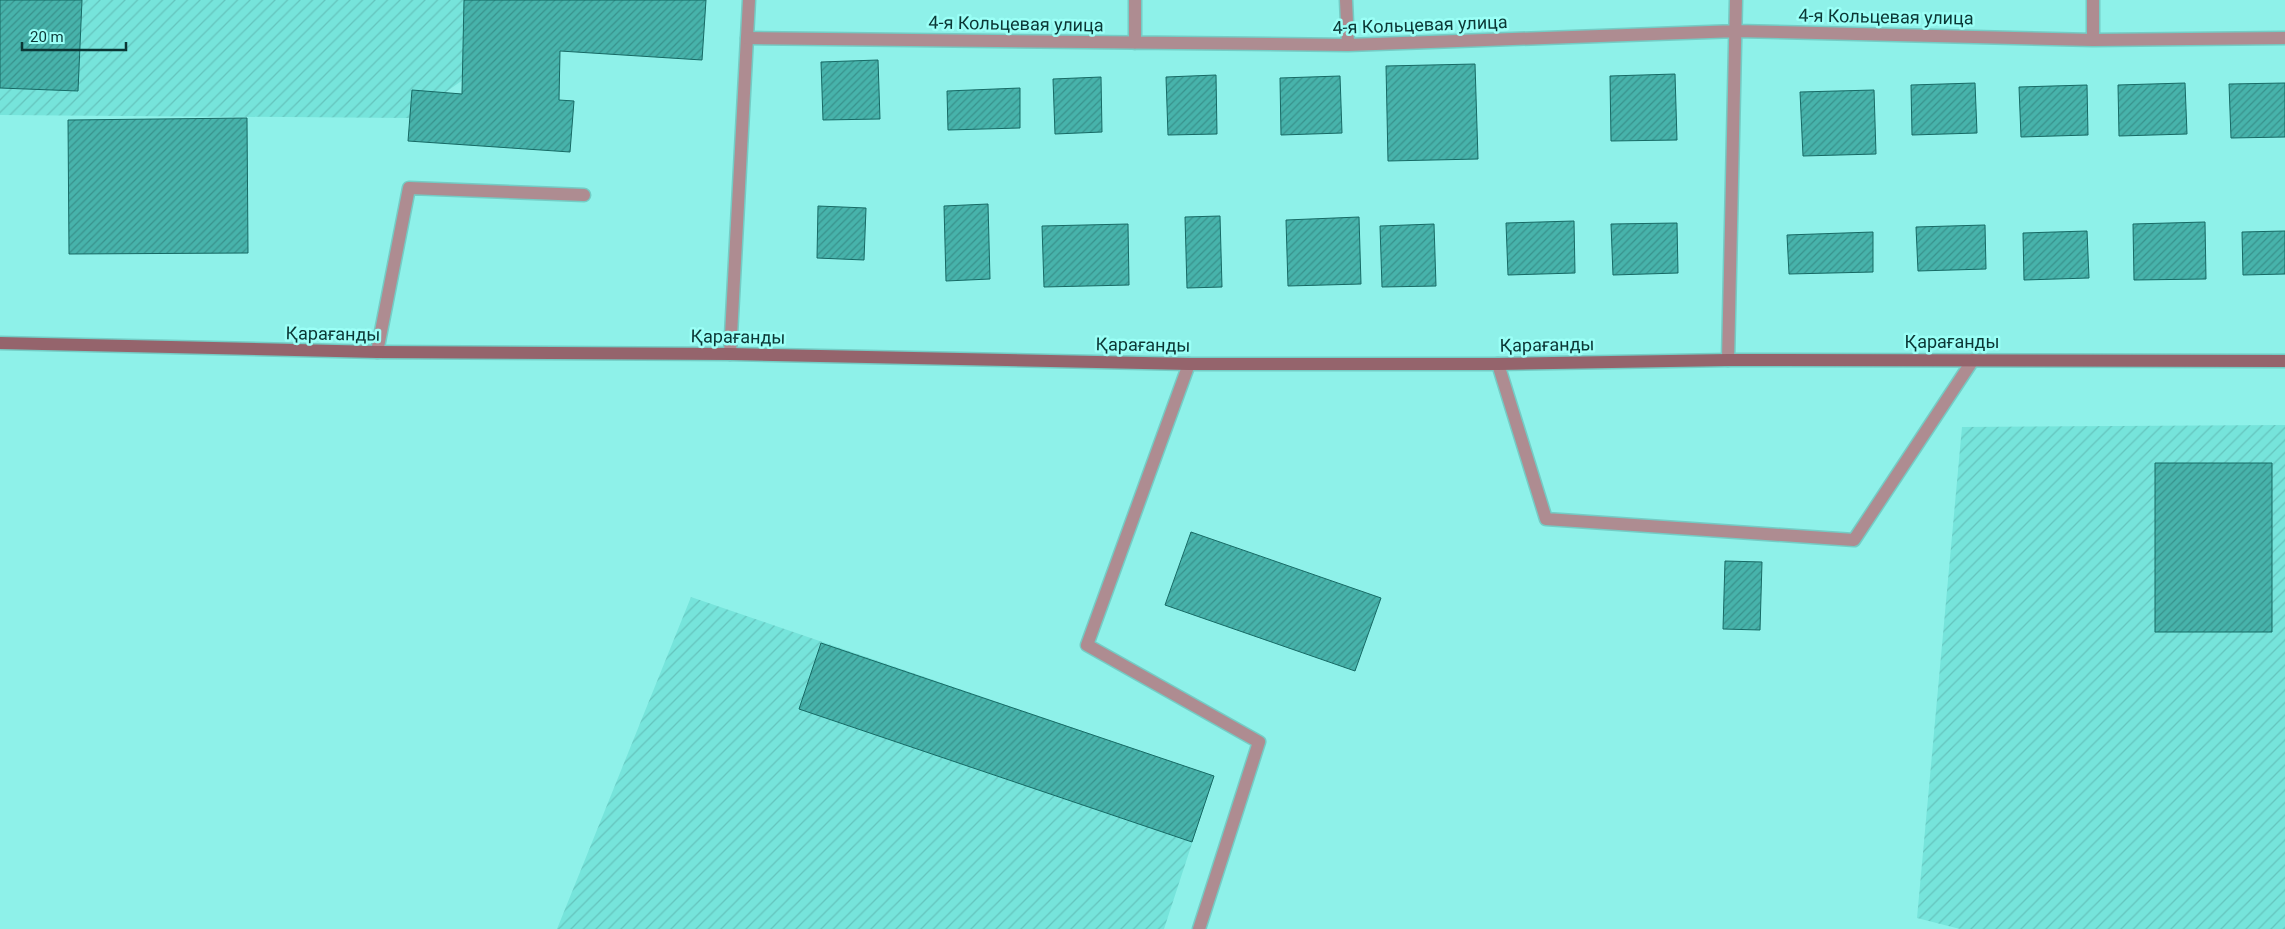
<svg xmlns="http://www.w3.org/2000/svg" width="2285" height="929" viewBox="0 0 2285 929" font-family="Roboto,sans-serif">
<style>
.industrial{fill:url(#industrial-furrows)}
.building{fill:url(#building-hatch);stroke:#176a65}
.lines{fill:none;stroke-linecap:round;stroke-linejoin:round}
.lane-casing{stroke:#74ccc5;stroke-width:15}
.street-casing{stroke:#74ccc5;stroke-width:15}
.secondary-casing{stroke:#74ccc5;stroke-width:15}
.lane{stroke:#ae8c91;stroke-width:12}
.street{stroke:#ae8c91;stroke-width:12}
.secondary{stroke:#95646c;stroke-width:12}
.labels{text-anchor:middle;stroke-width:5;stroke-linejoin:round;paint-order:stroke}
.street-label{font-size:18px;fill:#0b3735;stroke:#9bfff6}
</style>
<defs>
<pattern id="industrial-furrows" width="10" height="10" patternUnits="userSpaceOnUse" patternTransform="scale(1.25)"><rect width="10" height="10" fill="#76e4db"/><path d="M-1 1l2-2M0 10L10 0M9 11l2-2" fill="none" stroke="#65c4bd"/></pattern>
<pattern id="building-hatch" width="6" height="6" patternUnits="userSpaceOnUse" patternTransform="scale(1.25)"><rect width="6" height="6" fill="#47b3ab"/><path d="M-1 1l2-2M0 6l6-6M5 7l2-2" fill="none" stroke="#39928c"/></pattern>
</defs>
<rect width="100%" height="100%" fill="#8ef1e9"/>
<path class="industrial" d="M0,0H576L409,118L0,115Z
M2285,425V929H1960L1917,918L1962,427Z
M691,597L1214,776L1164,929H557Z"/>
<path class="building" d="M0,0H82L78,91L0,88Z
M464,0H706L702,60L560,51L559,100L574,101L570,152L408,141L412,90L462,94Z
M878,60L880,119L823,120L821,62Z
M1475,64L1478,159L1388,161L1386,66Z
M1675,74L1677,140L1611,141L1610,76Z
M1216,75L1217,134L1168,135L1166,77Z
M1340,76L1342,133L1281,135L1280,78Z
M1101,77L1102,132L1055,134L1053,79Z
M1975,83L1977,133L1912,135L1911,85Z
M2185,83L2187,134L2119,136L2118,85Z
M2285,83V137L2231,138L2229,84Z
M2087,85L2088,135L2021,137L2019,87Z
M1020,88V128L948,130L947,91Z
M1874,90L1876,154L1803,156L1800,92Z
M247,118L248,253L69,254L68,120Z
M988,204L990,279L946,281L944,206Z
M818,206L866,208L864,260L817,258Z
M1220,216L1222,287L1187,288L1185,217Z
M1359,217L1361,284L1288,286L1286,220Z
M1574,221L1575,273L1508,275L1506,223Z
M2205,222L2206,279L2134,280L2133,224Z
M1677,223L1678,273L1613,275L1611,224Z
M1128,224L1129,285L1044,287L1042,226Z
M1434,224L1436,286L1382,287L1380,226Z
M1985,225L1986,269L1918,271L1916,227Z
M2087,231L2089,278L2024,280L2023,233Z
M2285,231V274L2243,275L2242,232Z
M1873,232V272L1789,274L1787,235Z
M2155,463H2272V632H2155Z
M1191,532L1381,598L1355,671L1165,605Z
M1725,561L1762,562L1760,630L1723,629Z
M821,643L1214,776L1192,842L799,709Z"/>
<g class="lines">
<g class="lane-casing">
<path id="lane" d="M377,352L409,188L584,195
M730,354L749,0
M1189,364L1087,645L1259,742L1199,929
M1498,364L1546,519L1854,540L1973,360"/>
</g>
<g class="street-casing">
<path id="street" d="M1135,0V43
M1346,0L1348,45
M2093,0V40
M747,38L1348,45L1737,31L2093,40L2285,38
M1728,360L1736,0"/>
</g>
<g class="secondary-casing">
<path id="secondary" d="M0,343L377,352L730,354L1189,364H1498L1728,360L2285,361"/>
</g>
<use href="#lane" class="lane"/>
<use href="#street" class="street"/>
<use href="#secondary" class="secondary"/>
</g>
<g class="labels">
<g class="street-label">
<text transform="translate(1886 17) rotate(1)" y="6">4-я Кольцевая улица</text>
<text transform="translate(1016 24) rotate(1)" y="6">4-я Кольцевая улица</text>
<text transform="translate(1420 25) rotate(-2)" y="6">4-я Кольцевая улица</text>
<text transform="translate(333 334) rotate(1)" y="6">Қарағанды</text>
<text transform="translate(738 337) rotate(1)" y="6">Қарағанды</text>
<text x="1952" y="348">Қарағанды</text>
<text transform="translate(1143 345) rotate(1)" y="6">Қарағанды</text>
<text transform="translate(1547 345) rotate(-1)" y="6">Қарағанды</text>
</g>
</g>
<path d="M22 42v8h104v-8" fill="none" stroke="#0b3735" stroke-width="2.5"/>
<text x="30" y="42" font-size="15" fill="#0b3735" stroke="#9bfff6" stroke-width="4" paint-order="stroke">20 m</text>
</svg>
